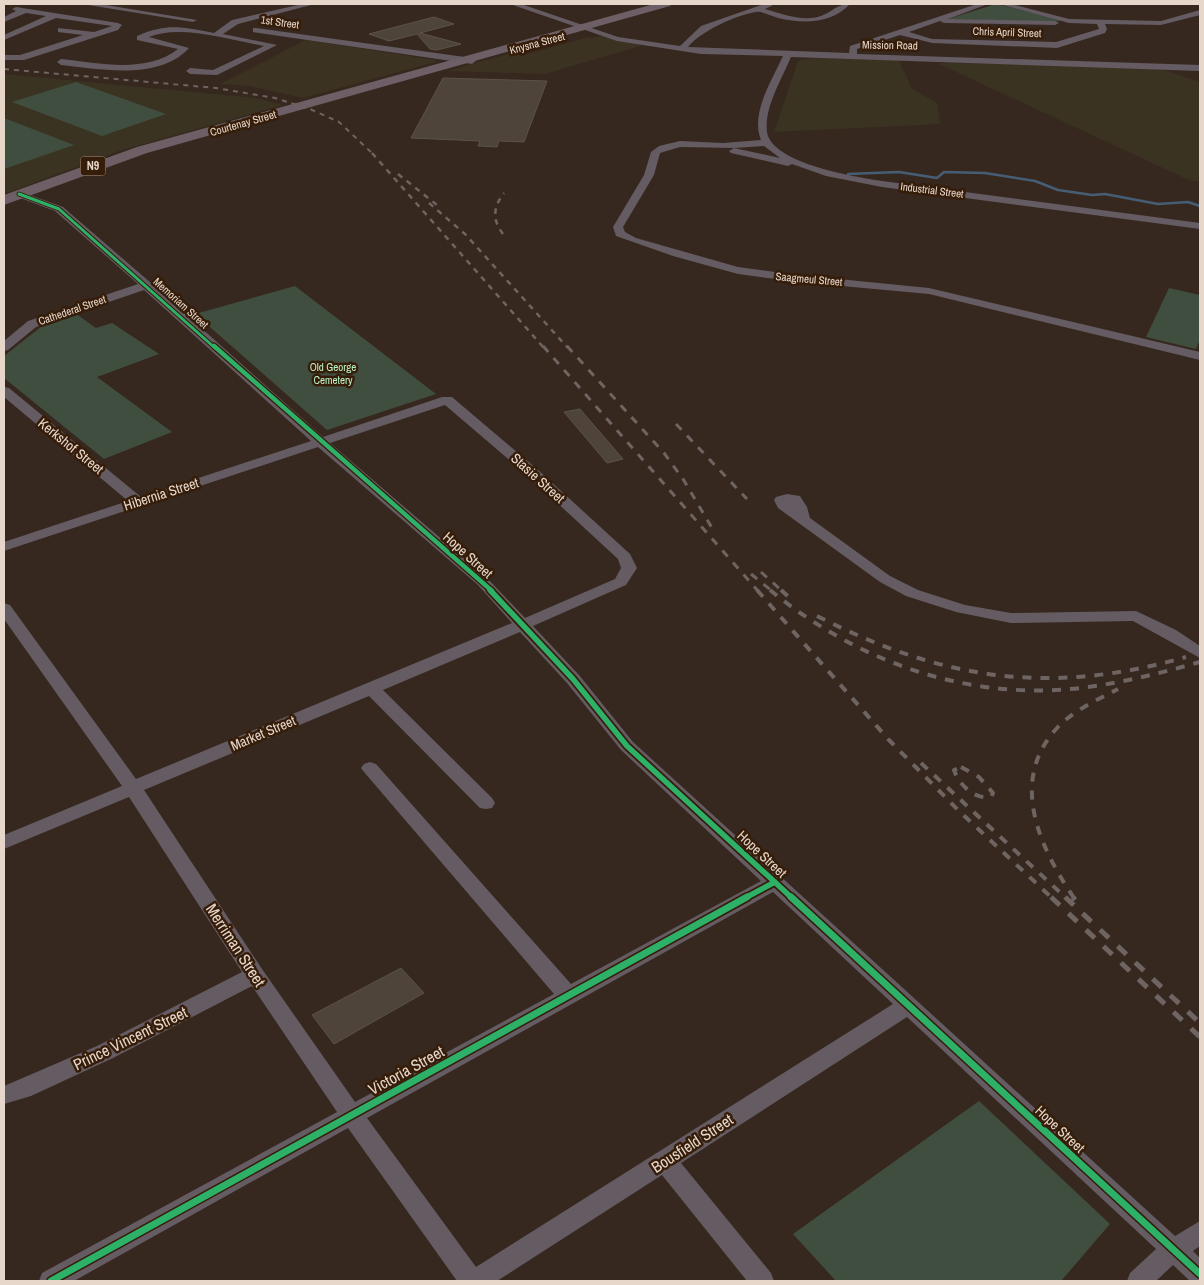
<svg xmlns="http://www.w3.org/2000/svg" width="1204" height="1285" viewBox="0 0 1204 1285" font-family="'Archivo Narrow',sans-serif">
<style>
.commercial{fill:#3b3222}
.education{fill:#3a3322}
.green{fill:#404e40}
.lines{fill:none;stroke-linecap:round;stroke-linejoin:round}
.stream{stroke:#465e75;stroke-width:2.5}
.building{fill:#4e4439;stroke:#5c5248}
.minor{fill:#655b62;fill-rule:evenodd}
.highway{fill:#6d5f65;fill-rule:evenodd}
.rail-far4{stroke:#6e6462;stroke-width:2;stroke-dasharray:5 5;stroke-linecap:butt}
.rail-far3{stroke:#6e6462;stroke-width:2.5;stroke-dasharray:5.5 5.5;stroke-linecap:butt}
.rail-far2{stroke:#6e6462;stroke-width:3;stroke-dasharray:8 8;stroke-linecap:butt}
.rail-far1{stroke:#6e6462;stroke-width:4;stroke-dasharray:9 9;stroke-linecap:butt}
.rail{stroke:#6e6462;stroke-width:5;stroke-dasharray:12 12;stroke-linecap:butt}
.cycleway-far3-casing{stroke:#351d09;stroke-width:5}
.cycleway-far2-casing{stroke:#351d09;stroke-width:7}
.cycleway-far1-casing{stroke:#351d09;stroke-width:9}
.cycleway-casing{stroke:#351d09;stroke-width:10}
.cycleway-far3{stroke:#2db169;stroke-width:3}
.cycleway-far2{stroke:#2db169;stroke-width:4.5}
.cycleway-far1{stroke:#2db169;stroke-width:5.5}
.cycleway{stroke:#2db169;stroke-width:7}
.labels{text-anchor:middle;stroke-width:5;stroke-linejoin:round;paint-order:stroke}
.far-street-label{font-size:11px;fill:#e7d6ca;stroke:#351d09}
.far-park-label{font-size:11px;fill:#bbf3c6;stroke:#351d09}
.shield{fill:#351d09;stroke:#b29e90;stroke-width:1}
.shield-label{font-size:12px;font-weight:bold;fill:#e7d6ca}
.street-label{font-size:14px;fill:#e7d6ca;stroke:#351d09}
.near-street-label{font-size:16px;fill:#e7d6ca;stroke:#351d09}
</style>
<rect width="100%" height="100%" fill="#36281e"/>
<path class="commercial" d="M604,35L647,44L545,74L447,71L512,53L521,56L588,37L592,38Z
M306,40L435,60V62L303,98L249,86L220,84Z"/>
<path class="education" d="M811,58L899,60L912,89L937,103L940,124L774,132L798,61Z
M937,63L1020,64L1161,69L1200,82V181H1191Z
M4,74L256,98L283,105L122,150L4,194Z"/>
<path class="green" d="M996,4L1058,19L1060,21L1050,22L948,19Z
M76,82L166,114L102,136L12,102Z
M4,118L74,145L4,169Z
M295,286L436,394L327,430L195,314Z
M1169,288L1200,295V339L1196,349L1146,337Z
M75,313L96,328L112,323L159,354L97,377L172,432L104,459L4,378V356L46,323Z
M979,1101L1110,1224L1061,1281H836L793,1234Z"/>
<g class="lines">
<path class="stream" d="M848,174L899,172L937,178L944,172L985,173L1035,181L1058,190L1092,195L1105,194L1158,204L1188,202L1200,206"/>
</g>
<path class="building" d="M434,17L454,24L420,33L461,44L437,50L430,49L417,34L389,41L369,34Z
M443,78L547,81L524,142L499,141L497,147L478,146L480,141L411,138Z
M580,409L623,459L607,463L564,412Z
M401,968L424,993L334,1044L312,1015Z"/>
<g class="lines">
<path class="minor" d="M82,4H100L197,20L193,22Z
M302,4H315L238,24L223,34L277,45L217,75L190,74L186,71L190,68L213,70L264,46C230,40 180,24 149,37L189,48C159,81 100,69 61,65L57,62L61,59C99,63 146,74 178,49L137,40V36C168,23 182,27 214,33L232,20Z
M510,4H521L618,37L680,46L701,26L764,4H775L765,9C782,14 803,22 821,16C832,12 837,4 850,4C831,24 804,24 778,18C772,16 762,11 756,12C736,15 701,31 688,47L849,53L850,46L977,4H988L948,19L1055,21L1059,23L1055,25L944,23L940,21L909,32L932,39L1056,42L1099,29L1097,24L1069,23L999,4H1011L1069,19L1161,21L1200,10V15L1161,25L1105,24L1107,29L1105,33L1057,48L932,43L900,35L857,49V54L1200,65V71L791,57C782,79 764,107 767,132C772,164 857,177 882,181L1200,223V229L882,187L826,176L792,164L788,166L731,153L729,151L734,148L680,147L660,153L654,175L623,227L625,232L636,238L738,267L798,275L929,288L1200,352V360L929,294L798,282L738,274L673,256L616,236L613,227L644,175L651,152L659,146L680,141L723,143L761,140C750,114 772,80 783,56L701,54L617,41ZM764,146L780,158L734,148Z
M16,7L118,23L122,25L118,30L24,60H4V55H20L83,35L58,32V28L94,32L112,26L56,18L4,40V35L46,16L26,13L4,22V17L16,11L12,9Z
M256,28L472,58L476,61L472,64L253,32V28Z
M19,191L63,207L151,283L323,437L442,397H452L537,469L630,554L637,568L626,585L533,626L579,675L633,742L1175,1236L1200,1221V1246L1193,1251L1200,1258V1281H1190L1173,1265L1156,1281H1127L1130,1273L1156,1249L907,1017L681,1163L771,1273L774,1281H747L662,1175L497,1281H457L348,1128L74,1281H39L42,1273L337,1112L252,986L113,1058L31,1096L4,1104V1086L97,1046L242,972L129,797L4,849V835L122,786L4,619V603L10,605L136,779L512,623L478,585L318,447L4,551V542L128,501L4,397V387L9,388L141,497L311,441L144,290L36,327L8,350L4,351V341L28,321L138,284L55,211L15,196L14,194ZM445,405L527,475L618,559L621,568L615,579L525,618L488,579L330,443ZM520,632L567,683L621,750L761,881L571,984L376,764L370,762L364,764L361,768L364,772L554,994L355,1102L262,969L144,790L369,696L480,808L486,809L492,808L495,803L492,798L383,690ZM773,892L893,1004L476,1267L367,1118Z
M787,494L800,496L807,507L810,518L890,576L918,590L965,605L1011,613L1136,611L1176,630L1200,646V658L1133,621L1011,623L956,612L906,596L880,582L778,508L774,500L776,497Z"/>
<path class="highway" d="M654,4H672L670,6L147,153L4,205V195L137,147Z"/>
<path class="rail-far4" d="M4,69L216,88L275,98L310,109L339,122L373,154"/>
<path class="rail-far3" d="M372,153L544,348
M398,174L437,205
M429,203L465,234L568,348
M503,234C492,220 493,207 504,193"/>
<path class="rail-far2" d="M543,346L758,591
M567,346L664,453L683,479L715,533
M676,424L747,499
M761,572L782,591
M751,574L772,591"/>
<path class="rail-far1" d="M757,590L888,739L959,811L1052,898
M770,590C858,662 967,701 1081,688C1122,683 1161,673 1200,662
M781,590L792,600
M817,616C943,680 1049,696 1186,657
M921,763L1066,898
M961,767L979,777L993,793L991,797C975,800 959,785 954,770Z
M1074,898C1040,848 1008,781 1057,728C1074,710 1097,700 1118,689"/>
<path class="rail" d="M1051,897L1200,1037
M1065,897L1200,1023
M1073,897L1075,900"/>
<g class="cycleway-far3-casing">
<path id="cycleway-far3" d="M19,194L59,209L215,348"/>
</g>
<g class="cycleway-far2-casing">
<path id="cycleway-far2" d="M214,346L492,591"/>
</g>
<g class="cycleway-far1-casing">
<path id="cycleway-far1" d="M490,590L573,679L627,746L792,898
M745,898L775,882"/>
</g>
<g class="cycleway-casing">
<path id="cycleway" d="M791,897L1200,1274
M51,1281L747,897"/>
</g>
<use href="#cycleway-far3" class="cycleway-far3"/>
<use href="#cycleway-far2" class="cycleway-far2"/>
<use href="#cycleway-far1" class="cycleway-far1"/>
<use href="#cycleway" class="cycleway"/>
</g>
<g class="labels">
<g class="far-street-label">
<text transform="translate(280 22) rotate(8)" y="4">1st Street</text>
<text transform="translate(1007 32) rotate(2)" y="4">Chris April Street</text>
<text transform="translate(537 43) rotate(-15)" y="4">Knysna Street</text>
<text transform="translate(890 45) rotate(1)" y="4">Mission Road</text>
<text transform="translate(243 123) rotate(-16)" y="4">Courtenay Street</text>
<text transform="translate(932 190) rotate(7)" y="4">Industrial Street</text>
<text transform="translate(809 279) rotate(5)" y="4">Saagmeul Street</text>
<text transform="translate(181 303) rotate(42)" y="4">Memoriam Street</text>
<text transform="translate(72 310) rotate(-19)" y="4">Cathederal Street</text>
</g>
<g class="far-park-label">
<text x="333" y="371">Old George<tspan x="333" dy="13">Cemetery</tspan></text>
</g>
<rect class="shield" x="80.5" y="156.5" width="25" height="19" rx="4"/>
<g class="shield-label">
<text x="93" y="170">N9</text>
</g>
<g class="street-label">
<text transform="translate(71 446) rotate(39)" y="5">Kerkshof Street</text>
<text transform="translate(538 478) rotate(42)" y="5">Stasie Street</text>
<text transform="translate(161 494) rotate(-18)" y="5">Hibernia Street</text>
<text transform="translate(468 555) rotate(42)" y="5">Hope Street</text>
<text transform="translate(263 733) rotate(-23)" y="5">Market Street</text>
<text transform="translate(762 854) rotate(43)" y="5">Hope Street</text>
<text transform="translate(1060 1129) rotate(43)" y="5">Hope Street</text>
</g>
<g class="near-street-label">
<text transform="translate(236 945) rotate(57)" y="6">Merriman Street</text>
<text transform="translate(130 1038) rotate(-26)" y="6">Prince Vincent Street</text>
<text transform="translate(406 1070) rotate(-29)" y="6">Victoria Street</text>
<text transform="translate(692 1143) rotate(-33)" y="6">Bousfield Street</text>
</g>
</g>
<rect width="1204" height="1285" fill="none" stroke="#e7d6ca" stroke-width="10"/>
</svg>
